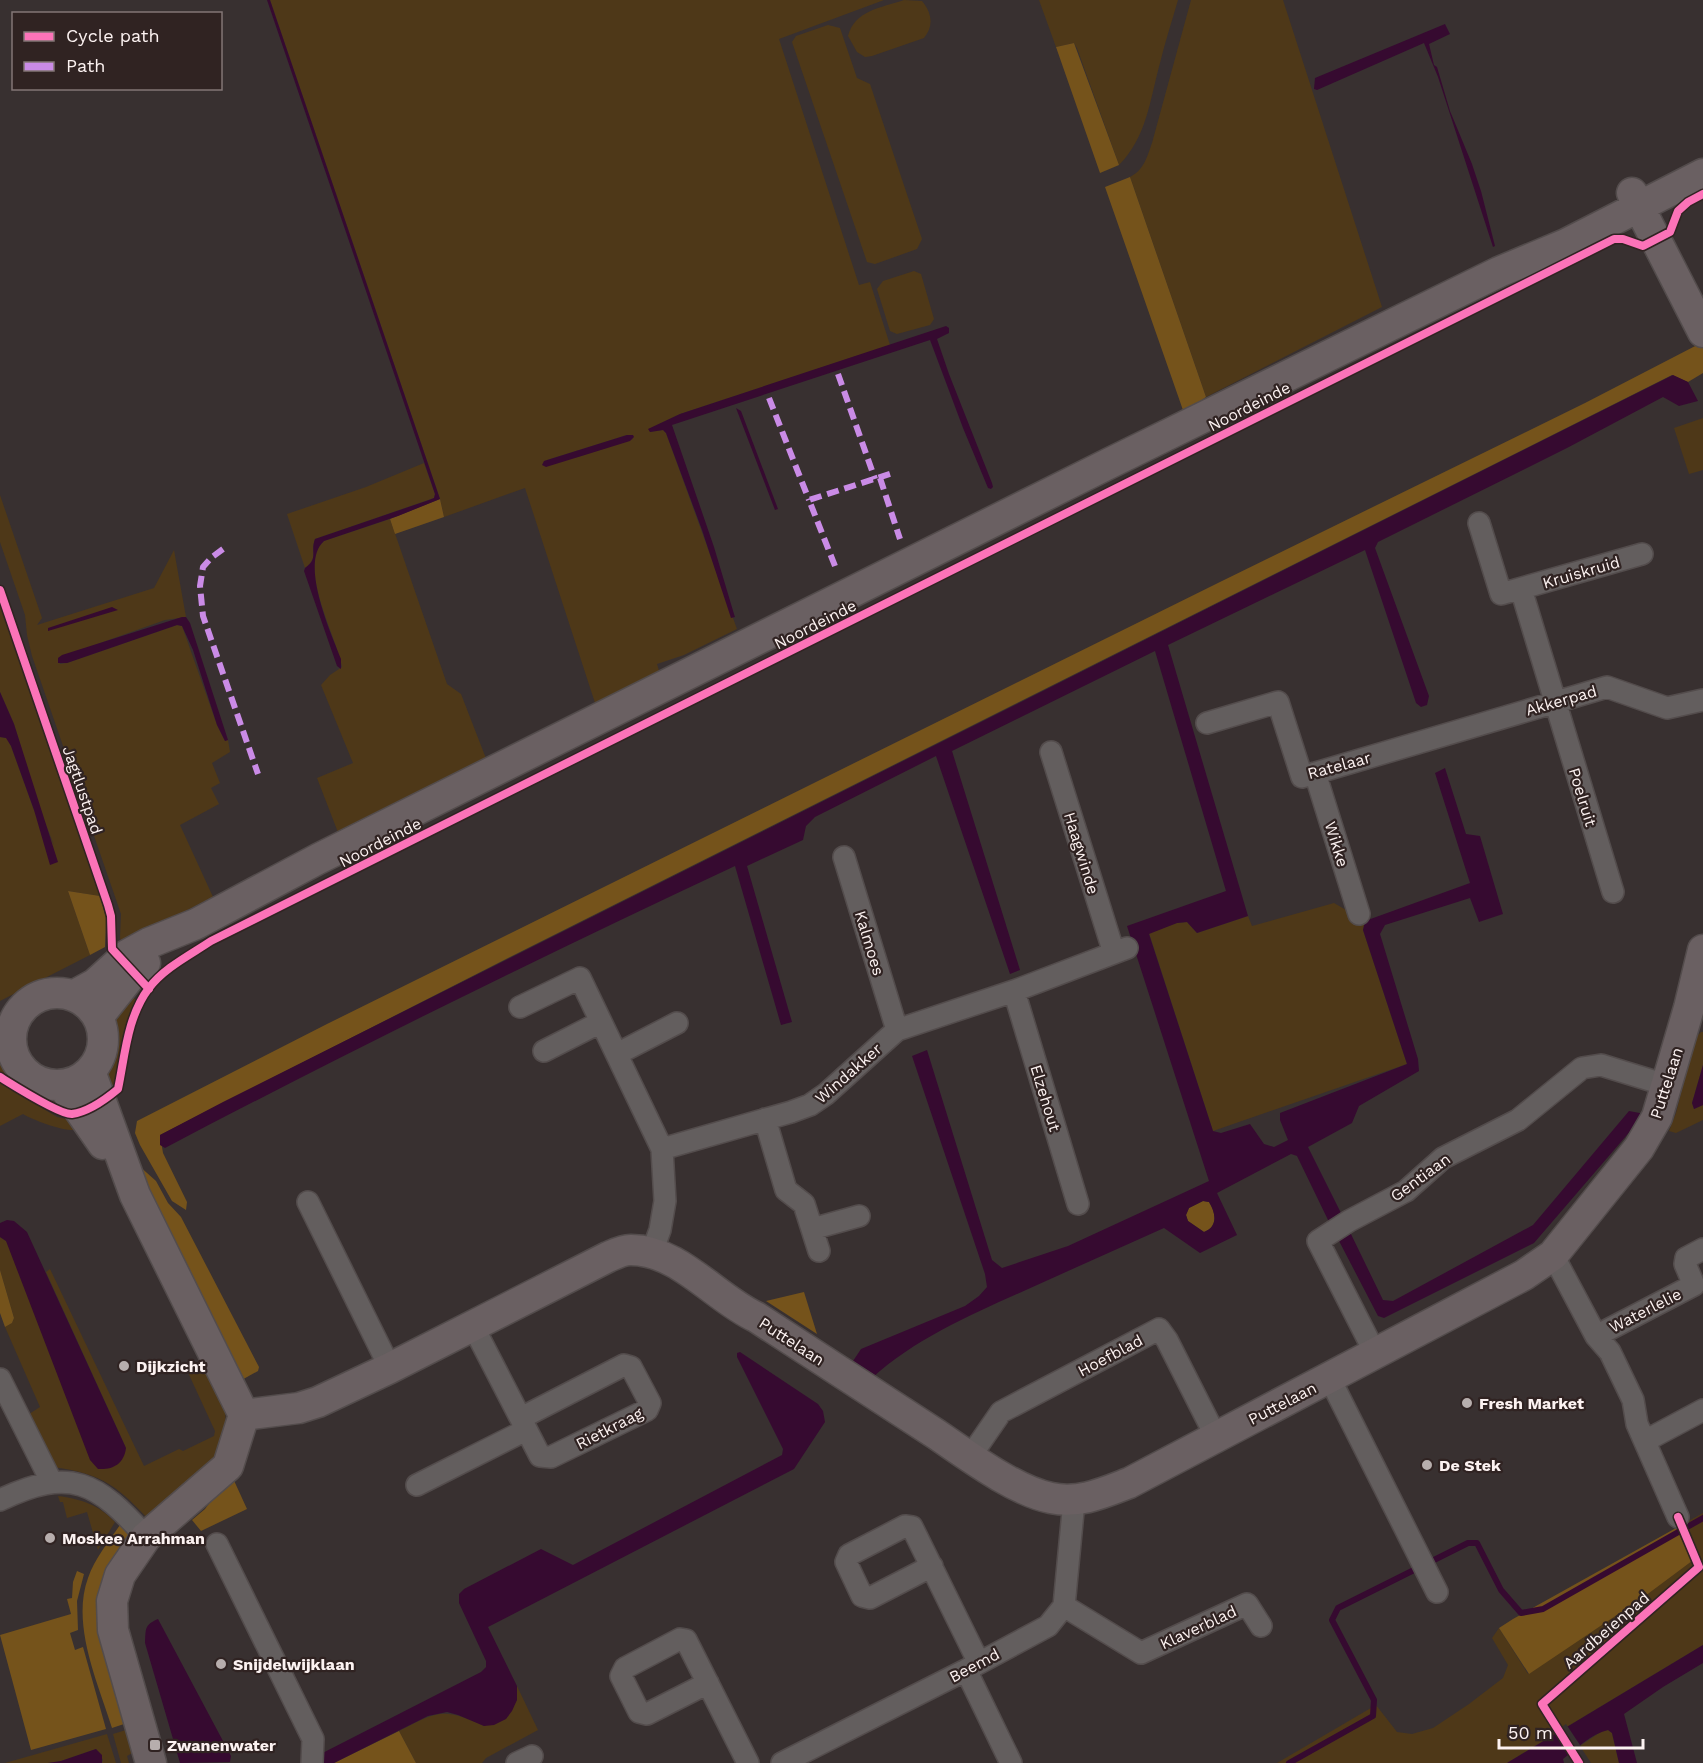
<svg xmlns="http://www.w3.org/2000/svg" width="1703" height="1763" viewBox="0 0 1703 1763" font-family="'Work Sans',sans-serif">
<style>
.green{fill:#4e3818;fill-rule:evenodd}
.forest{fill:#75531b}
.water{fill:#360a30;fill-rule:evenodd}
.pier{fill:#383030}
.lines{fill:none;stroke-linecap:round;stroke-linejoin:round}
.stream{stroke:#360a30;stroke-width:6}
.street-casing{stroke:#534c4c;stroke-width:24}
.secondary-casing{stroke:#534c4c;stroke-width:33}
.street{stroke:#635e5e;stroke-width:21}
.secondary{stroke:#6a6062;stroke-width:30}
.quiet{stroke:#ca8be6;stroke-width:6;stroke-dasharray:12 6;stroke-linecap:butt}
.cycleway-casing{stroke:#302322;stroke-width:11}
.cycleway{stroke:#fb73b8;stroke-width:8}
.poi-dot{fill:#b7aead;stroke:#302322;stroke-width:2}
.labels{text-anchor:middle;stroke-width:4.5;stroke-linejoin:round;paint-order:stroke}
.street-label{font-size:16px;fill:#fcf2f1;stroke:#302322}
.poi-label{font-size:16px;font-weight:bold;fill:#fcf2f1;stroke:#302322;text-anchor:start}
</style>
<rect width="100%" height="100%" fill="#383030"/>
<path class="green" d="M270,0H884L779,39L859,285L870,282L890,345L680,414L649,429L650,432L663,430L666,433L737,629L684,655L657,664L661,677L597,709L525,488L444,517L440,499ZM627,435L633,439L578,457L544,461Z
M904,0L922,1C932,13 934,26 924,38L872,56L865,57L857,52L848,36C855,10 881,8 904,0Z
M1039,0H1178C1172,21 1165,42 1160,63C1150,99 1147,137 1119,165L1077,48L1074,43L1056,47Z
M1191,0H1283L1382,307L1206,397L1130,177C1144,170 1147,157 1152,143Z
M828,25L840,28L857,78L870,84L922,239L917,249L875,264L867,262L792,42L796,36Z
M914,271L921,274L934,319L930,325L897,334L890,331L877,289L883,281Z
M1703,418V470L1689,474L1674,428Z
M424,463L435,494L434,498L315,539C310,552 319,558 305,568L287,514L366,487Z
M0,495L42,618L37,625L154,588L174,550L186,617L165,620L58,658L60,664L67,663L177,625L182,626L217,725L225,741L228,740L230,752L212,763L220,783L211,788L219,804L180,825L213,897L122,943L120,938L121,914L32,656L27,635L25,615L0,542Z
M390,519L447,684L461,694L487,761L339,835L317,778L353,763L321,685L330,675L342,667C337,637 296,565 324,541Z
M0,604L100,896L68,891L90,955L0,1001V737L7,738L11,746L34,810L54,845L40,810L14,724L0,692Z
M1334,903L1365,921L1363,930L1407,1064L1213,1131L1149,933L1177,923L1187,922L1197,933L1248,916L1252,926Z
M123,992L137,1000C127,1022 121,1044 118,1068C116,1076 117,1084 110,1089L103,1072L113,1049V1022Z
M1701,1032H1703V1065L1692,1103L1694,1109L1703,1105V1120L1676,1133L1669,1131L1676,1113L1695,1038Z
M0,1062L7,1065L31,1085L59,1096L64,1108L0,1072Z
M0,1083L57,1117L76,1121L81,1129C69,1134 35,1121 23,1114L0,1126Z
M0,1237L6,1241L126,1448L46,1272L50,1269L144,1466L179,1449L183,1451L214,1436L215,1431L185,1366L194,1362H203L225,1407L226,1431L217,1457L153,1524C119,1488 104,1473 52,1467L26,1416L40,1407L5,1327L12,1323L14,1318L0,1270Z
M58,1496C81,1499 99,1505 115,1522L98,1550L87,1512L67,1518L63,1502H60Z
M1703,1513V1645L1507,1763H1277L1376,1705L1397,1732L1412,1734L1433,1728L1469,1704L1503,1678L1508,1665L1492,1638L1499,1628L1528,1674L1692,1561L1676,1528Z
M517,1686L538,1730L486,1758L482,1763H416L399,1731C437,1711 444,1707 484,1726L517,1700Z
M126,1730L132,1753L127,1756L129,1763H121L113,1734Z
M1602,1731L1608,1730L1612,1733L1619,1763H1591L1580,1746Z
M107,1734L116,1763H102L103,1760L96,1749L61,1761L48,1763H5Z"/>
<path class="forest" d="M1074,43L1119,165L1100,173L1056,47Z
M1130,177L1206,397L1184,413L1105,187Z
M1701,343L1703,347V373L1688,382L1672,375L522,951L160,1135L163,1153L187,1202L186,1210L172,1201L140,1145L135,1133L137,1121L327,1024L1222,581L1585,403Z
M440,499L444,517L395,534L390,519Z
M68,891L100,896L106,918L105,947L90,955Z
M128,1156L156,1181L168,1203L181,1217L259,1367L258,1371L238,1382Z
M1203,1201L1209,1202C1216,1213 1218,1227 1204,1232L1188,1221L1186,1215L1189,1208Z
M0,1270L14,1318L12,1323L5,1327L0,1313Z
M804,1292L817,1334L766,1301Z
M231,1474L247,1509L201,1531L192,1520L205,1509Z
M122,1522L128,1529L129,1538L114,1567L130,1722L112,1728C98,1683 71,1625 88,1578C95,1558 110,1540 122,1522Z
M1676,1528L1692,1561L1645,1596L1529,1674L1499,1628L1513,1619Z
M77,1571L84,1574L77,1601L78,1630L70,1633L75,1650L83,1647L106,1729L31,1750L0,1635L71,1614L67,1599L72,1598L73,1582Z
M399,1731L416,1763H334Z"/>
<path class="water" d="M267,0H270L440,499L398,516L324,541C299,563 331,633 341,659V669L337,666L304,571L305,568C319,558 310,552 315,539L429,500L434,498L435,494Z
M1445,24L1450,34L1429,44L1434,65L1437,67L1450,111L1472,164L1481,191L1495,246L1493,247L1438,77L1424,43L1317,90L1314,89L1315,78Z
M946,326L949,328V333L937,339L949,374L992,483L993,487L991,489L988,488L963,428L930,340L672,425L714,547L734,614L735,617L731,618L702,530L666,433L663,430L650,432L648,429L680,414Z
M1673,375L1688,382L1698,401L1679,406L1663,397L1567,448L1378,542L1375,548L1429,696L1427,705L1421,707L1416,703L1365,550L1168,645L1248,916L1197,933L1187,922L1177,923L1149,934L1213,1131L1221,1133L1250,1124L1264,1144L1274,1147L1288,1140L1280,1120V1113L1407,1064L1363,930L1365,921L1470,883L1435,773L1445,768L1466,834L1480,836L1503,914L1479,922L1470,898L1385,925L1380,934L1418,1059L1419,1071L1359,1106L1352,1123L1308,1147L1342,1215L1329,1222L1297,1156L1291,1154L1217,1193L1237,1235L1200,1253L1164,1228C1118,1249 1072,1269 1026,1290C973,1314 916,1338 872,1378L851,1364L861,1349L965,1306L979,1296L987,1287L985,1274L912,1056L927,1050L992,1260L1002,1268L1068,1246L1209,1181L1127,926L1226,891L1155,651L952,751L1020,970L1010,974L936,756L815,817L806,826L803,840L747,866L792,1022L781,1025L735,866C543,956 353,1049 165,1148L160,1145V1135L223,1102ZM1203,1201L1209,1202C1216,1213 1218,1227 1204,1232L1188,1221L1186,1215L1189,1208Z
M736,408L741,411L778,509L775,510Z
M627,435H633L634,437L630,441L546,467L542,465L544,461Z
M112,607L118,610L48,631V628Z
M182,617H186L190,623L228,740L225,741L217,725L193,650L182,626L177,625L67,663H58V658L62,655Z
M0,692L14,724L58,862L50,865L34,810L11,746L6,738L0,737Z
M1703,1065V1105L1694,1109L1692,1103Z
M1629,1111L1645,1114L1534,1243L1384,1318L1378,1316L1338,1239L1349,1230L1383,1300L1393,1301L1533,1225Z
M7,1220L14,1221L27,1232L126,1448C124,1464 113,1470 98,1469L90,1460L6,1241L0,1237V1223Z
M740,1352L818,1404L823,1411L825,1422L794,1469L488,1627L517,1686V1700L512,1711L506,1719L494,1725L484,1726L458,1715L447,1712L428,1716L334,1763H303L481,1672L486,1667V1661L459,1603V1594L464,1589L541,1549L573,1565L782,1455L783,1449L737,1357V1353Z
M158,1619L231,1756L230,1762L180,1763L145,1643C146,1629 144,1625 158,1619Z
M1703,1645V1663L1663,1687L1624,1714L1637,1763H1619L1612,1733L1608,1730C1591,1734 1576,1749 1563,1759L1564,1763H1507Z
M96,1749L102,1755V1763H48L61,1761Z"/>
<path class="pier" d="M1566,1724L1582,1748L1571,1757L1554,1732Z"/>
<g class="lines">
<path class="stream" d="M1289,1763L1373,1716L1374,1700L1332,1620L1338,1608L1468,1543H1477L1501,1590L1521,1613L1543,1609L1703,1518"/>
<g class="street-casing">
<path id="street" d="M1479,523L1501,594L1642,554
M1521,589L1613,892
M1207,723L1278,702L1302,777L1607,687L1667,708L1703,700
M1051,752L1114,953
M1315,773L1359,914
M844,857L897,1030
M1014,991L1078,1204
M520,1007L580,978L662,1149
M544,1051L601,1022
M617,1054L677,1023
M765,1119L786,1190L804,1204L819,1251
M308,1202L390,1368
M812,1229L859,1216
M652,1252L660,1230L665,1201L662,1149L791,1112L810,1105L826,1094L897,1030L1014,991L1127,948
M1553,1255L1596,1336L1610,1352L1633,1400L1637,1424L1678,1517
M473,1326L540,1456L551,1457L647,1410L650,1403L631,1367L624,1365L521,1418
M1596,1336L1694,1285L1685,1264L1686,1258L1703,1249
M1375,1353L1318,1241L1349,1221L1406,1191L1443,1158L1518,1120L1582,1068L1601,1065L1666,1085
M0,1379L51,1481
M1330,1379L1437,1592
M1645,1441L1703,1410
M970,1457L1001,1412L1159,1329L1167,1340L1216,1437
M417,1485L526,1430
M0,1500C71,1466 97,1482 146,1537
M217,1544L313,1739L312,1763
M932,1566L870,1598L862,1596L846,1562L849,1555L905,1526L912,1527L979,1663
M1064,1606L1141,1653L1247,1604L1261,1626
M966,1670L1011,1763
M708,1683L647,1714L639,1712L621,1676L625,1668L680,1639L686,1640L748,1763
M517,1763L532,1756
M782,1763L966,1670L1048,1626L1064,1606L1074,1501"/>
</g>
<g class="secondary-casing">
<path id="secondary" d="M1632,193L1703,332
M11 1039a46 46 0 1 1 92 0a46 46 0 1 1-92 0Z
M73,996L95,984L127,955L149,943L196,924L318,859L1110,463L1499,272L1566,244L1703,174
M98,1017L133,973L145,963
M90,1071L135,1195L244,1415L228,1466L146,1537L120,1575L112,1601L113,1630L151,1763
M62,1085L103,1144
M244,1415L299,1408L318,1402L390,1368L608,1257C615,1254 623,1250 630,1250C678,1249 715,1298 756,1317C816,1356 876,1395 936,1434C967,1455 1015,1491 1051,1498C1079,1504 1103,1493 1129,1483L1524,1275L1553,1255L1639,1148L1657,1117L1689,1008L1703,950"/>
</g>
<use href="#street" class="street"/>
<use href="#secondary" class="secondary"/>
<path class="quiet" d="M838,374L875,479
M769,398L809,500
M880,478L900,539
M223,549L211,558L203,567L200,586L203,616L258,774
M835,566L809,500L893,473"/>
<g class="cycleway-casing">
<path id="cycleway" d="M0,590L108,905L111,916L112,949L149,989
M0,1077C13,1085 60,1115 72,1114C88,1112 106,1099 118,1089C125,1056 127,1017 149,988C164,968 190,955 211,941L1614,239H1623L1643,246L1670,232L1678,211L1688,202L1703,194
M1579,1763L1542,1704L1699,1567L1678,1517"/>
</g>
<use href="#cycleway" class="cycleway"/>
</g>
<g class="poi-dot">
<circle cx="124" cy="1366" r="6"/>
<circle cx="1467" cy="1403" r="6"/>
<circle cx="1427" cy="1465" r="6"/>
<circle cx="50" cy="1538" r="6"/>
<circle cx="221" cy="1664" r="6"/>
<rect x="149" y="1739" width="12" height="12" rx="3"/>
</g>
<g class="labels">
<g class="street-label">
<text transform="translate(1249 406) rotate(-27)" y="6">Noordeinde</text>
<text transform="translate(1581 572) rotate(-16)" y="6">Kruiskruid</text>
<text transform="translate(815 624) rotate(-27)" y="6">Noordeinde</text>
<text transform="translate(1561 700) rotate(-16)" y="6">Akkerpad</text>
<text transform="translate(1339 765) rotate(-15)" y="6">Ratelaar</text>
<text transform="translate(83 790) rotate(71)" y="6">Jagtlustpad</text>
<text transform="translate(1583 797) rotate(73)" y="6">Poelruit</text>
<text transform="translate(380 842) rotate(-27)" y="6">Noordeinde</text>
<text transform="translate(1337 844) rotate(73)" y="6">Wikke</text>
<text transform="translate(1082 853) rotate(73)" y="6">Haagwinde</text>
<text transform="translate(870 943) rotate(73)" y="6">Kalmoes</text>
<text transform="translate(848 1073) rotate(-41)" y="6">Windakker</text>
<text transform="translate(1666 1083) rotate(-72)" y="6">Puttelaan</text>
<text transform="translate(1046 1098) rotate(73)" y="6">Elzehout</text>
<text transform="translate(1420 1177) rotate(-36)" y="6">Gentiaan</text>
<text transform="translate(1645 1310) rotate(-27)" y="6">Waterlelie</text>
<text transform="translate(792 1341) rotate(33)" y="6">Puttelaan</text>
<text transform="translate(1110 1355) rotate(-28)" y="6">Hoefblad</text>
<text transform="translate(1282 1403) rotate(-27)" y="6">Puttelaan</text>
<text transform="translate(609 1428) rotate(-27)" y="6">Rietkraag</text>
<text transform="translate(1198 1627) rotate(-25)" y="6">Klaverblad</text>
<text transform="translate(1606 1630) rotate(-41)" y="6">Aardbeienpad</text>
<text transform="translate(974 1665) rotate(-28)" y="6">Beemd</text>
</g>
<g class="poi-label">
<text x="136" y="1372">Dijkzicht</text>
<text x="1479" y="1409">Fresh Market</text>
<text x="1439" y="1471">De Stek</text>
<text x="62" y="1544">Moskee Arrahman</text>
<text x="233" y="1670">Snijdelwijklaan</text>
<text x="167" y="1751">Zwanenwater</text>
</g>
</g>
<rect x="12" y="12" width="210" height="78" fill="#302322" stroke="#827675" stroke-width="1.5"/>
<rect x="24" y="32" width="30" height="9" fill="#fb73b8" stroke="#827675" stroke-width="1.5"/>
<text x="66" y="42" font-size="18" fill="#fcf2f1">Cycle path</text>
<rect x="24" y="62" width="30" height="9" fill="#ca8be6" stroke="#827675" stroke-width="1.5"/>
<text x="66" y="72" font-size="18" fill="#fcf2f1">Path</text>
<path d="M1499 1739v9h144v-9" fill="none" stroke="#fcf2f1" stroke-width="3"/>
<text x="1508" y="1739" font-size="18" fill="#fcf2f1" stroke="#302322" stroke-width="4.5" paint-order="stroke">50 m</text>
</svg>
